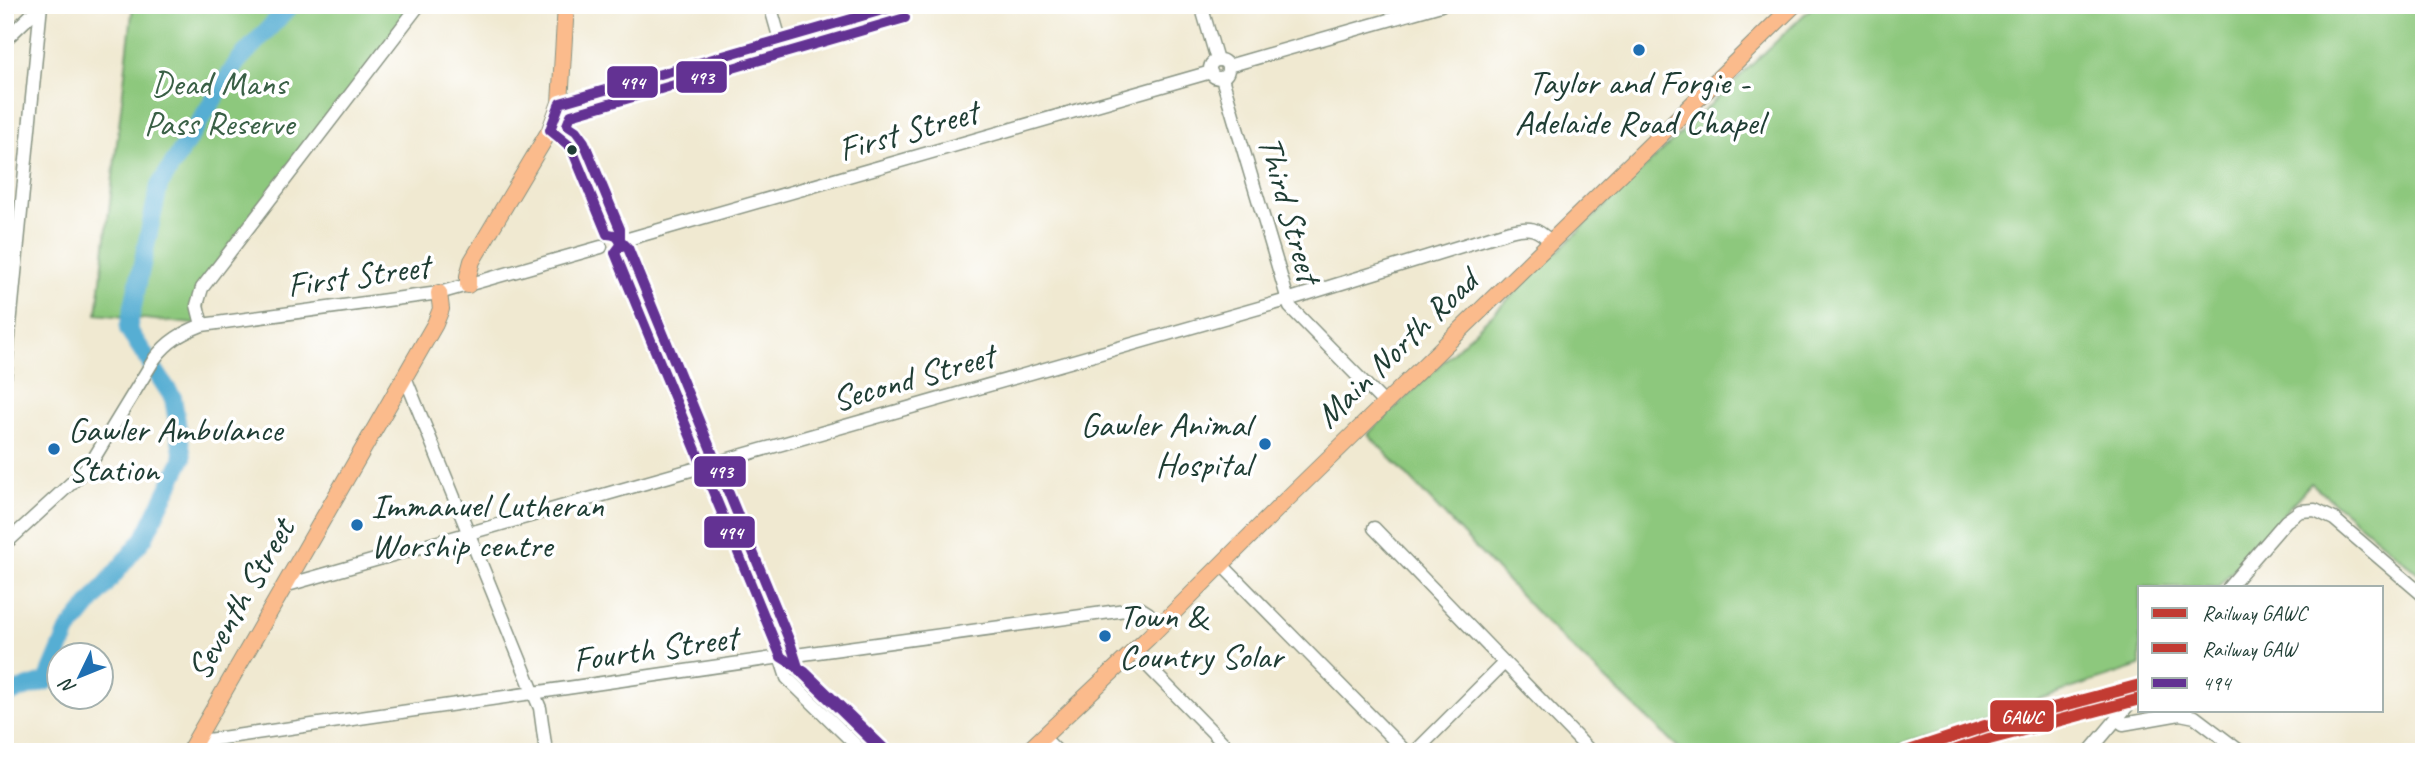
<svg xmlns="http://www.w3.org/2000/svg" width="2429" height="757" viewBox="0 0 2429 757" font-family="Caveat,sans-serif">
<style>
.green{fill:#8dc87d;stroke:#568258;stroke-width:2}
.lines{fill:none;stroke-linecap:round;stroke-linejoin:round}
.river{stroke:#56aed3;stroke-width:18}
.minor-casing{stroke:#889382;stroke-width:15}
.major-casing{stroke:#889382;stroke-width:18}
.minor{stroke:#fff;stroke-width:12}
.major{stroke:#fbbb8c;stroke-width:16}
.bus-1-casing{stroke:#fff;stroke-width:16}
.bus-2-casing{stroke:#fff;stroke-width:16}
.bus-1{stroke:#633293;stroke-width:10}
.bus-2{stroke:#633293;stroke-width:10}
.rail-1-casing{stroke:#fff;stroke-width:18}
.rail-2-casing{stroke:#fff;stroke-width:18}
.rail-1{stroke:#c23b33;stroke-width:12}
.rail-2{stroke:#c23b33;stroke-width:12}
.poi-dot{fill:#1f6fb2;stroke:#fff;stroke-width:2.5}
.bus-dot{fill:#1f3d34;stroke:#fff;stroke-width:2.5}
.labels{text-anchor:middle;stroke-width:7;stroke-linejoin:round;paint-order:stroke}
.poi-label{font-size:35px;fill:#1f3d34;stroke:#fff;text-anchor:start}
.park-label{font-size:35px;fill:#3a6046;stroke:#fff}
.street-label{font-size:35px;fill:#1f3d34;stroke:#fff}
.line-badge{stroke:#fff;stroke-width:2.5}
.badge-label{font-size:19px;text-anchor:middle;font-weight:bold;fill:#fff}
</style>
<rect width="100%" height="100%" fill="#fff"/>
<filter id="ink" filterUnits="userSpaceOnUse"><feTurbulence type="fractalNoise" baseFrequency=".0143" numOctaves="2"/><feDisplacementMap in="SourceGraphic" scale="14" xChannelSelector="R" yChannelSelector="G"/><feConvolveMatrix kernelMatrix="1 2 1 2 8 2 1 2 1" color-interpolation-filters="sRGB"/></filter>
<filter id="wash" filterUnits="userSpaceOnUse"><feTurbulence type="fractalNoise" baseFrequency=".00686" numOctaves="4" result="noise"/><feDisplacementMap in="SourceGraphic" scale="28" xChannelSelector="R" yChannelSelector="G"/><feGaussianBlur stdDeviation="1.57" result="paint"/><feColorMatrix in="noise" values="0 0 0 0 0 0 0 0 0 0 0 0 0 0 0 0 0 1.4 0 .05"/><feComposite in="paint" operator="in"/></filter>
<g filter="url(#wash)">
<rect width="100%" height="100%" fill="#f0e9d1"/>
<path class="green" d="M133,5H419L202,288V325L97,314Z
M1814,5H2424V578L2311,483L2218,587H2140V666L1877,752H1683L1552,629L1368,434Z"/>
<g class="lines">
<path class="river" d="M5,697L13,692L47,681L68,631L144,538L183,458L173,398L128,329L159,186L238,61L291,5"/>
</g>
</g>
<g filter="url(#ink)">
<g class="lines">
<g class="minor-casing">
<path id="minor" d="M770,5L780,40
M1201,5L1217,60
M5,40L31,15L40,12
M1210 69a9 9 0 1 1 18 0a9 9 0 1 1-18 0Z
M1228,66L1441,5
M1222,78L1290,307L1385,404
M560,103L901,5
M550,130L566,141L571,147L607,234
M621,241L1211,72
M615,253L777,647L787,678L863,752
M202,325L197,305L202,288L419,5
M5,377L41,5
M405,377L534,694L540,708L546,752
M1374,528L1591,752
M5,544L78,477L94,458L155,358C168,341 182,333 202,325L439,293L601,247
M1221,564L1406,752
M284,586L1287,300L1510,231C1530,226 1537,228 1551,242
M2229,587L2286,521L2300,511L2315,510L2334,519L2424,596
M1133,651L1232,752
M781,657L805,672L888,752
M2117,719L2123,724L2180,714L2195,717L2241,752
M1044,738L1058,752
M194,742L781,657L1140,608L1148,613L1160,625
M1415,752L1504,663
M2089,752L2140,691"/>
</g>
<g class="major-casing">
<path id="major" d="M468,285V276L472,261L550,130L560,103L566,5
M189,752L435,324L441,309L439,293
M1027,752L1148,638L1286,500L1794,5"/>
</g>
<use href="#minor" class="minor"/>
<use href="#major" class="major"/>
<g class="bus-1-casing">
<path id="bus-1" d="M888,752L805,672L781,657L615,253L621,245C620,237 615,234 607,234L571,147L550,130L560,103L900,5"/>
</g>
<g class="bus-2-casing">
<path id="bus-2" d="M873,742L799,670L790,642L628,248L620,240V229L584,142L576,131L567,125L571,115L905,18"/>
</g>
<use href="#bus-1" class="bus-1"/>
<use href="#bus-2" class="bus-2"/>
<g class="rail-1-casing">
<path id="rail-1" d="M1906,752L1985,726L2140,685"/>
</g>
<g class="rail-2-casing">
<path id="rail-2" d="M1951,752L1989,739L2140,699"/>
</g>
<use href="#rail-1" class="rail-1"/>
<use href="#rail-2" class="rail-2"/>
</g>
</g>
<g class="poi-dot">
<circle cx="1639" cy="50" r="7"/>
<circle cx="1265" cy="444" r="7"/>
<circle cx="54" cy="449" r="7"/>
<circle cx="357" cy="525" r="7"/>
<circle cx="1105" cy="636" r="7"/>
</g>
<circle class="bus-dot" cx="572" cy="150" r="6"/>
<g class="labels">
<g class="poi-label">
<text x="1639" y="94" text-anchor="middle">Taylor and Forgie -<tspan x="1639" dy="40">Adelaide Road Chapel</tspan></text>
<text x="1251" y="436" text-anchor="end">Gawler Animal<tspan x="1251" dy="40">Hospital</tspan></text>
<text x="68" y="441">Gawler Ambulance<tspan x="68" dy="40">Station</tspan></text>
<text x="371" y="517">Immanuel Lutheran<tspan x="371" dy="40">Worship centre</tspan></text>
<text x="1119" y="628">Town &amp;<tspan x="1119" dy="40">Country Solar</tspan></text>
</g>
<g class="park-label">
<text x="219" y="95">Dead Mans<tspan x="219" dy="40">Pass Reserve</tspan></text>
</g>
<g class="street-label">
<text transform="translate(908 130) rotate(-16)" y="12">First Street</text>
<text transform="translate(1290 209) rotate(74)" y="12">Third Street</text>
<text transform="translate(358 275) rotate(-8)" y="12">First Street</text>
<text transform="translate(1396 348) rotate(-44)" y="12">Main North Road</text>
<text transform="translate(913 377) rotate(-16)" y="12">Second Street</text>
<text transform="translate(240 599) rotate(-60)" y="12">Seventh Street</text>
<text transform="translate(655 648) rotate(-8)" y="12">Fourth Street</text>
</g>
</g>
<g class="line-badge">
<rect x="675" y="60" width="53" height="34" rx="7" fill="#633293"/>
<rect x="606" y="65" width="53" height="34" rx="7" fill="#633293"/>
<rect x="693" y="455" width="54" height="33" rx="7" fill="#633293"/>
<rect x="703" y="515" width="53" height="34" rx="7" fill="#633293"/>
<rect x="1989" y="699" width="66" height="34" rx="7" fill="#c23b33"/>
</g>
<g class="badge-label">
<text x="701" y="84">493</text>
<text x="632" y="89">494</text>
<text x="720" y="478">493</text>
<text x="730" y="539">494</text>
<text x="2022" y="723">GAWC</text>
</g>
<rect width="2429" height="757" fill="none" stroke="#fff" stroke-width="28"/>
<rect x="2138" y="586" width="245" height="126" fill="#ffffff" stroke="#a5b1ae" stroke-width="2"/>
<rect x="2152" y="608" width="35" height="10" fill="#c23b33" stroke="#a5b1ae" stroke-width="2"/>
<text x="2202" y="620" font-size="21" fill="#1f3d34">Railway GAWC</text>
<rect x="2152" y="643" width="35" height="10" fill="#c23b33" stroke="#a5b1ae" stroke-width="2"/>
<text x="2202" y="656" font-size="21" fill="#1f3d34">Railway GAW</text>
<rect x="2152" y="678" width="35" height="10" fill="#633293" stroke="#a5b1ae" stroke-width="2"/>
<text x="2202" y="690" font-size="21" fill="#1f3d34">494</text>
<g transform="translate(80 676) rotate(227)"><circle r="33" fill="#ffffff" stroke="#a5b1ae" stroke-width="2"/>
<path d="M0-5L12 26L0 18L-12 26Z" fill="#1f6fb2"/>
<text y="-10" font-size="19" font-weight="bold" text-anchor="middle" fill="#1f3d34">N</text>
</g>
</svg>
